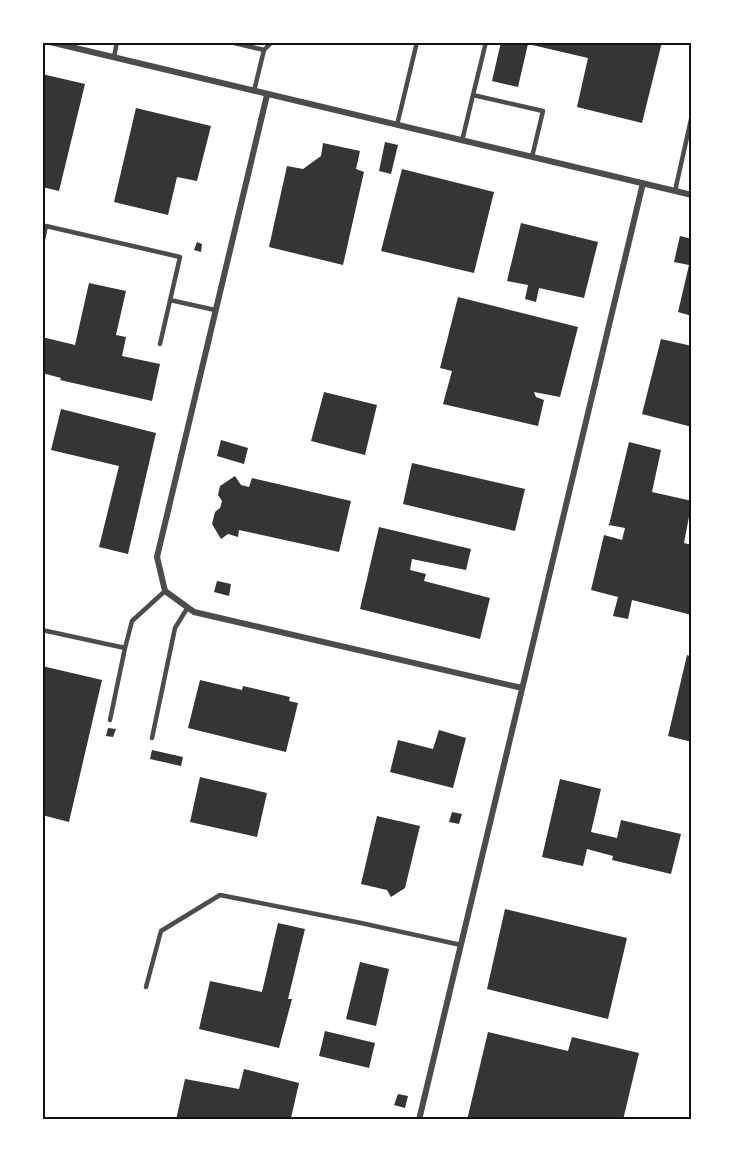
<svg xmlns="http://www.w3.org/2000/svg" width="734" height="1162" viewBox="0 0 734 1162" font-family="Lato,sans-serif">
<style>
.building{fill:#353535}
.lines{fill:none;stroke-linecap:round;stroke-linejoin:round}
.service{stroke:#4c4c4c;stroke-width:4.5}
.minor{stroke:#4c4c4c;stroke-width:6}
.neatline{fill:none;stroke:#111;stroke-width:2}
</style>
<rect width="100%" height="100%" fill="#fff"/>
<path class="building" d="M501,42H662L642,123L577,107L588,58L528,44L518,87L492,81Z
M42,74L85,84L59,191L42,187Z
M136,108L211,126L197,181L177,177L168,215L114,202Z
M385,142L398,145L391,174L379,171Z
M323,143L360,151L356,169L364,172L343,265L269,247L287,166L303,169L321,156Z
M402,169L494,192L474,273L381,251Z
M521,223L598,242L584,298L539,288L536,302L525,299L528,285L507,281Z
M680,236L692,239V316L678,312L689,265L674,262Z
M197,242L202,244L201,252L194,250Z
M89,283L126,291L116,335L126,337L122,356L160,364L152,401L60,380L61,378L42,373V337L75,345Z
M458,297L578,327L560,397L534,392L536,397L544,400L538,426L443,404L452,371L440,368Z
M661,339L692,346V427L642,414Z
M324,392L377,405L365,455L311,441Z
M61,409L156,433L128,554L99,547L119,466L51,450Z
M221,440L248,448L244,464L217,456Z
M629,442L661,450L652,492L692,501L684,543L692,545V615L632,600L628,619L613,616L618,597L591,590L604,535L622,540L625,528L609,525Z
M412,463L525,489L515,531L403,504Z
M235,476L241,485L249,487L252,478L351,501L339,552L239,530L238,537L228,534L221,539L212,524L215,512L220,508L222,501L218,495L220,486Z
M379,527L471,549L466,570L412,559L410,570L426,574L424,581L490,598L480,639L360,609Z
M217,581L231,584L229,596L214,592Z
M687,655L692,657V742L668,736Z
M42,666L102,680L69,822L42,815Z
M200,680L242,690L243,686L290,697L289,701L298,703L286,752L188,728Z
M108,728L116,729L113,737L106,736Z
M439,730L466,738L453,788L390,772L398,740L433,749Z
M152,750L183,757L181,766L150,759Z
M200,777L267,793L257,837L190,822Z
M560,779L601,789L591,832L617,838L621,820L681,834L671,874L612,860L613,856L587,849L583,866L542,857Z
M452,812L462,814L459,824L449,822Z
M377,816L420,826L405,888L391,897L387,890L361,884Z
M505,909L627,938L608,1019L487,989Z
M278,923L305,929L288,999H292L279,1048L199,1029L210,981L262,992Z
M360,962L389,969L376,1026L346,1019Z
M325,1031L375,1043L369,1068L319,1056Z
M488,1032L568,1051L572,1037L639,1053L623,1120H467Z
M244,1069L299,1083L291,1118L285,1117V1120H176L185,1079L239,1089Z
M398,1094L408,1096L405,1108L394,1105Z"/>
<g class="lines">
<path class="service" d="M230,42L264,50
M114,57L117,42
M254,91L264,50L272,42
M473,95L486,42
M397,125L417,42
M462,141L473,95L543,111L532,157
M675,191L692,115
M42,244L46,226L180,257L160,344
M170,300L215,310
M42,630L125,648L110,720
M125,648L132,621L165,591
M152,738L175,628L188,607
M146,987L161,931L220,895L361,923L461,945"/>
<path class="minor" d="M50,42L692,195
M267,95L157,557L165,591L194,612L522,688
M419,1120L643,183"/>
</g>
<rect width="734" height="1162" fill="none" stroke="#ffffff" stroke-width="87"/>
<rect x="44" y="44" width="646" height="1074" class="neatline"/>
</svg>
